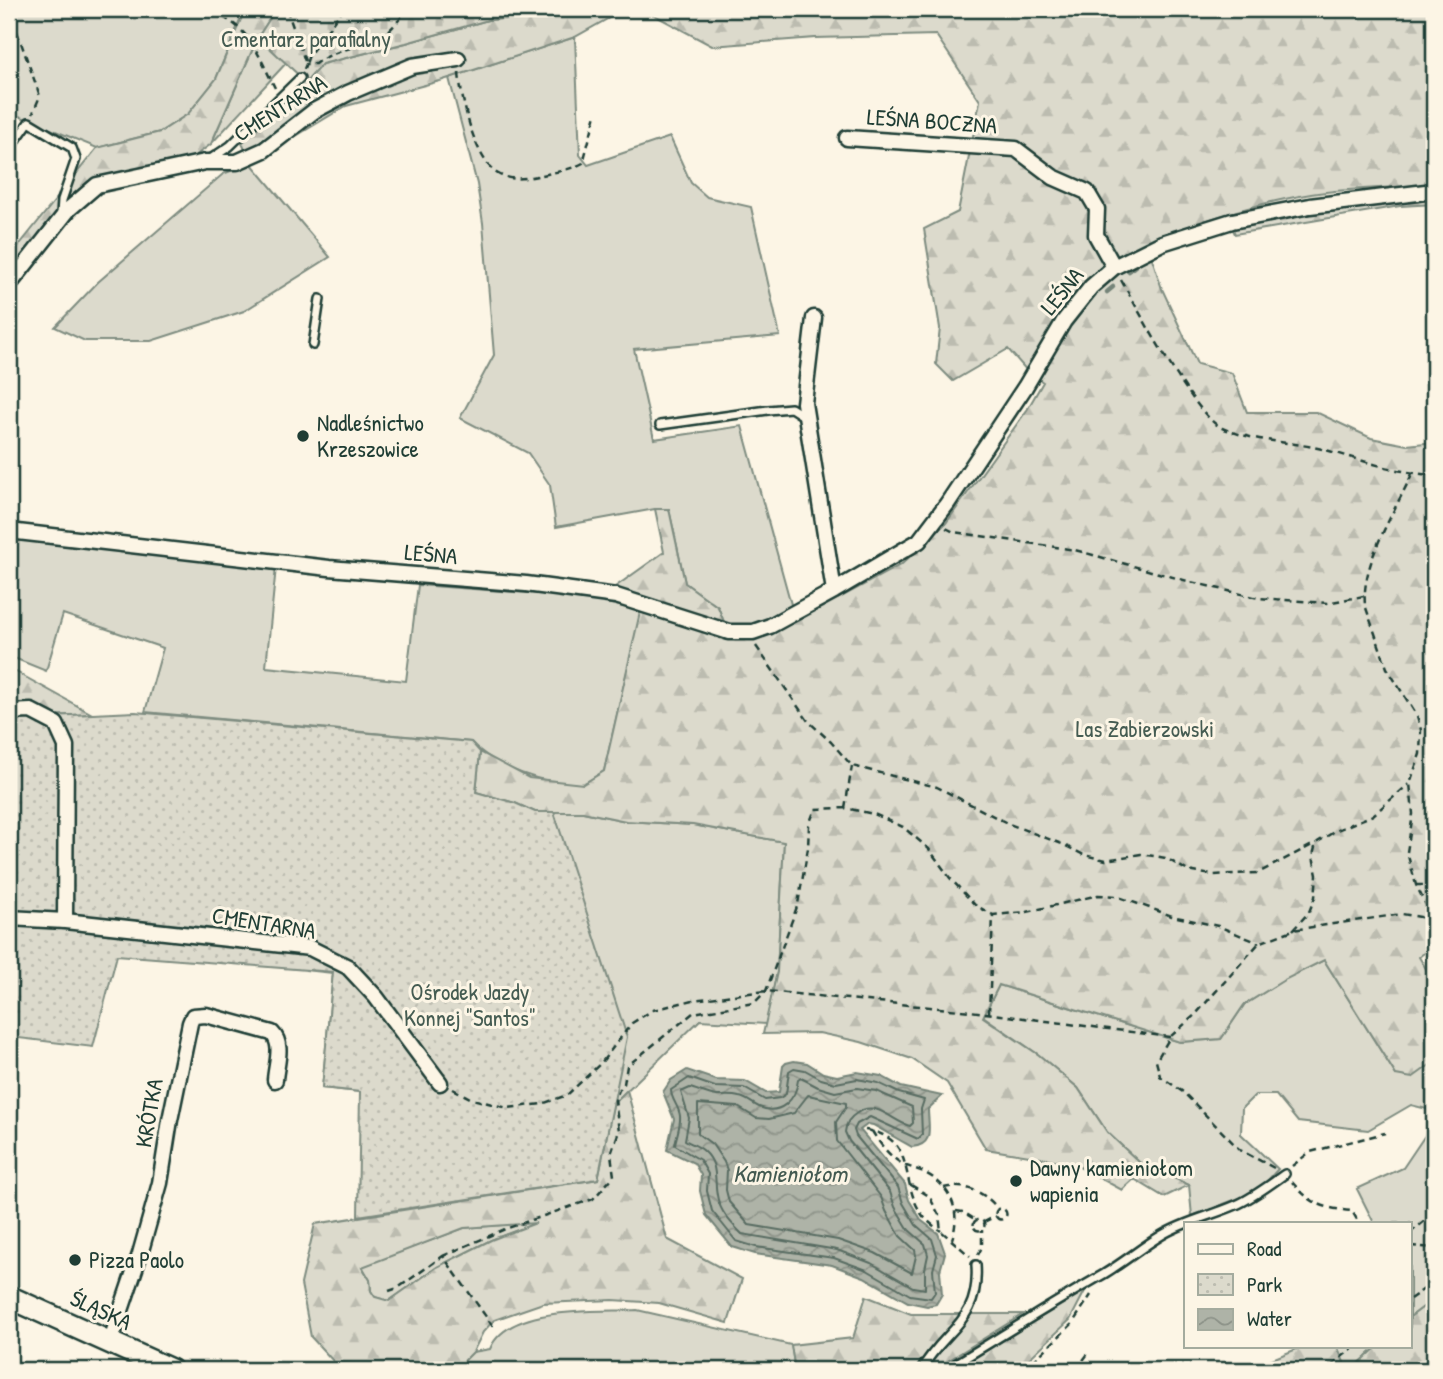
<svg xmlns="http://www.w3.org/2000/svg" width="1443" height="1379" viewBox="0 0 1443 1379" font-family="'Patrick Hand',sans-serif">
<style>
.green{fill:#dcdacc;stroke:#7e8c80;stroke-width:2}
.forest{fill:url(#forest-firs);stroke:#7e8c80;stroke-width:2;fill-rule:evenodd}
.cemetery{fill:url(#cemetery-stones);stroke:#7e8c80;stroke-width:2}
.park{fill:url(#park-dots);stroke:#7e8c80;stroke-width:2}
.water{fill:url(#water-waves);stroke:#758479;stroke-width:2}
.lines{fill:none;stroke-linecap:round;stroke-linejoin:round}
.shore{stroke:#586c62;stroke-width:2}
.stream{stroke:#758479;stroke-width:4.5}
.service-casing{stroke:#1f3d34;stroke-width:12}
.minor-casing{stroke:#1f3d34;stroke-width:19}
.primary-casing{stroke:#1f3d34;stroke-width:26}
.path{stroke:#1f3d34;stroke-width:2.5;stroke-dasharray:7 5;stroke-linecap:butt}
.service{stroke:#fcf5e5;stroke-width:7}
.minor{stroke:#fcf5e5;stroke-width:14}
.primary{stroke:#fcf5e5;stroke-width:21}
.poi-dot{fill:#1f3d34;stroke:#fcf5e5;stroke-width:2.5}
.labels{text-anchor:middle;stroke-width:6;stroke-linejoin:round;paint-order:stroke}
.park-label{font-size:23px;fill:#455c52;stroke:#fcf5e5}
.street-label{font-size:23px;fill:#1f3d34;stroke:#fcf5e5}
.poi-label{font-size:23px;fill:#1f3d34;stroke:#fcf5e5;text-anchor:start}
.water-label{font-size:24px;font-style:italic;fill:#435a51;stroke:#fcf5e5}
</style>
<defs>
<pattern id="forest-firs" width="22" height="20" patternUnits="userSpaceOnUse" patternTransform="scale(1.75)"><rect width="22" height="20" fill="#dcdacc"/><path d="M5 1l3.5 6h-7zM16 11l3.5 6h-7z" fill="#bcbcb0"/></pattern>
<pattern id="cemetery-stones" width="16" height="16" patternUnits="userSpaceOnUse" patternTransform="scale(1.75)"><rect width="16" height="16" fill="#dcdacc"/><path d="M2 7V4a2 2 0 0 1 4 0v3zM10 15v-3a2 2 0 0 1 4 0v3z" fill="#bcbcb0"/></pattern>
<pattern id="park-dots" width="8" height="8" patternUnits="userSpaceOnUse" patternTransform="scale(1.75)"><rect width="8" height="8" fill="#dcdacc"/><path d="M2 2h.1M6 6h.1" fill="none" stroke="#bcbcb0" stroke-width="1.8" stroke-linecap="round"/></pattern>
<pattern id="water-waves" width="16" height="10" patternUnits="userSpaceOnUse" patternTransform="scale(1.75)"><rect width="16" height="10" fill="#aeb3a7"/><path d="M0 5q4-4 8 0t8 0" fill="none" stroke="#8d9389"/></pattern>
</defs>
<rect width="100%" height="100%" fill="#fcf5e5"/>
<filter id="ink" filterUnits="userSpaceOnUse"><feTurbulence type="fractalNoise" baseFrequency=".0143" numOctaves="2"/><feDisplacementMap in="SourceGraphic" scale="14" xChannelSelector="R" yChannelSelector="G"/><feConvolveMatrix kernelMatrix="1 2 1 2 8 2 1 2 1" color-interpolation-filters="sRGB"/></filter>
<g filter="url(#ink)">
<path class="green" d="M9,9H229L242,16L216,79L188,114L160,132L97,148L9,112Z
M258,37L288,61L211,144Z
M575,37L580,155L588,165L670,137L691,183L707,197L751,207L780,336L634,349L654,439L742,426L792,608L755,625L726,627L718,607L685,583L669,509H655L556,527L550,485L528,453L460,418L494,355L483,223L477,184L449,78Z
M251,163L330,257L244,311L151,341H85L55,327L98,282L223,174Z
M9,537L276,567L266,667L406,681L418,585L581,597L641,611L604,771C597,775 588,783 581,784C545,785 495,768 471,742L145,712L163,648L63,614L46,671L9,656Z
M515,803L535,812H583L626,821L693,825L784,842L777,972L766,1024L700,1020L613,1104L360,1125V1092L322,1088L333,973L306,970L313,814Z
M1324,960L1396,1075L1434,1062V1117L1431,1110L1411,1105L1368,1130L1298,1122L1276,1095H1255L1242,1108L1241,1134L1278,1169L1258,1191L1192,1216L1189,1185L1140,1163L1107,1132L1078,1088L1039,1055L983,1016L999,985L1180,1042L1221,1039L1244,1005L1283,980Z
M1434,1122V1299L1410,1317V1223H1374L1357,1189L1403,1168Z
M540,1222L491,1240L437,1267L389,1301L375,1297L371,1291L370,1280L362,1266L464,1228Z
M637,1310L791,1345L795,1370H455L473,1352L490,1349C508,1305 596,1312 637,1310Z
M1337,1346H1378L1352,1370H1347Z"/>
<path class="forest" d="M229,9H276L258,37L211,144L191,159L97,179L72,195L9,277V258L97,148L160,132L188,114L216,79L242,17Z
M554,9H625L575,37L440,81L346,106L251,163L242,143L322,64L406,43L488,20L543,16Z
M643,9H1434V185C1394,188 1351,188 1311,194C1263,202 1192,222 1147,243L1162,289L1197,364L1232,373L1247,412H1316L1371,438L1407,445L1434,442V945L1419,957L1434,982V1062L1412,1078L1396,1075L1324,960L1284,980L1244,1005L1221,1039L1180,1042L999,985L983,1017L1039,1055L1078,1088L1107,1132L1140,1163L1189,1185L1164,1197L1134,1179L1122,1190L1072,1163L986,1149L947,1083L912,1059L861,1042L819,1033L763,1034L777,972L784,842L693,825L626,821L583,812H535L515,803L476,792L480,752L529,778L583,784L604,771L643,599L615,587L664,552L655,509H669L685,583L718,607L726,627L761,635L797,621L902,564L946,523L1027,410L1043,382L1028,372L1008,349L953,381L936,364L940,328L924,229L958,212L980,101L936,35L815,38L712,46Z
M1434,194V204L1400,206L1235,234L1231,225Z
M9,668L92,714L49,716L9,707Z
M627,1090L667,1239L742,1279L728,1323L659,1303L613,1300L543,1303L494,1320L483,1332L473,1352L455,1370H407L334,1362L311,1337L301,1284L315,1224L598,1179L613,1104ZM536,1223L491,1240L437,1267L389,1301L375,1297L371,1291L370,1280L362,1267L464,1228Z
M1085,1291L1070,1320L1017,1370H953Z
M866,1296L911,1314H1023L933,1370H795L791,1345L853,1338Z
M1434,1299V1370H1352L1378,1346H1410V1317Z
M1304,1346H1337L1347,1370H1245Z"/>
<path class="cemetery" d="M276,9H554L543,16L488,20L406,43L322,64L306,82L258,37Z"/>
<path class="park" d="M135,712L471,742L480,752L476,792L515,803L535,812H554L627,1037L598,1179L358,1216L360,1092L322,1088L333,972L117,955L93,1047L11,1037L9,1058V718Z"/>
<path class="water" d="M794,1061L807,1063L823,1073L837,1076L857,1072L881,1076L901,1087L942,1096L928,1109C928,1127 935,1145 912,1147L873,1125L868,1124L860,1130L905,1184L909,1200L922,1221L938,1233L945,1253L940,1271L942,1294L936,1304L927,1306L908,1302L864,1277L832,1265L755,1254L732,1247L706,1215L700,1191L701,1175L694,1163L667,1150L674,1119L663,1092L671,1080L687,1070L716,1080L745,1081L766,1093L779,1092L783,1066L786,1063Z"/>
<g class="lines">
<path class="shore" d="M794,1068L805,1070L821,1079L836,1083L857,1079L878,1083L899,1093L924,1100L921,1109L922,1135L918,1139L870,1117L857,1124L854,1130L856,1136L898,1187L903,1203L916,1225L932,1239L937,1255L933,1270L935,1292L931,1298L910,1295L867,1270L834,1258L756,1247L736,1241L712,1211L707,1191L708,1174L700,1160L675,1145C676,1136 681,1126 680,1116C679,1106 671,1100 671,1090L689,1078L715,1087L744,1088L765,1100L780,1098L786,1094L789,1071Z
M801,1078L818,1087L835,1092L857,1088L876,1091L912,1107L913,1123L910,1126C893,1122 876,1099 857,1113C849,1118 846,1123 845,1132L849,1141L890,1192L895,1207L909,1230L925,1244L928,1255L925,1269V1289L913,1287L871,1263L837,1250L742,1234C733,1225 723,1215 719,1203C712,1184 721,1166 704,1151C699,1146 691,1144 685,1140L689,1118L681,1092L690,1088C698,1090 708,1095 717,1096C724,1096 732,1095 739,1097C747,1098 752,1104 759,1107C780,1116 796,1100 798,1080Z
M808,1095L846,1103V1107L836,1122L837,1141L881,1197L886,1211L900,1236L915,1250L916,1256L912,1273L875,1253L838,1240L749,1225L729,1202L726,1190L727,1170L724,1162L712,1144L698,1134V1104L738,1107L756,1118L769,1119L794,1113Z"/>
<path class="stream" d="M1129,271L1143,259
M1107,292L1113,287"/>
<g class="service-casing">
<path id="service" d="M9,150L29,122L72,148L76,159L62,200L61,214
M209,160L230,146L300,78
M313,345L320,299
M660,425L768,410L791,408L805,417
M921,1370C945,1328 980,1323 976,1265
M945,1370C999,1338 1051,1304 1104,1274C1124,1262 1142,1247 1162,1235C1185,1221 1211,1216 1236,1205C1254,1197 1269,1185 1285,1174"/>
</g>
<g class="minor-casing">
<path id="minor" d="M847,138L1016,149L1053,177L1087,192L1097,209L1096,235L1114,267
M9,285L69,209L97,185L205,162H237L264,150L314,111L348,93L412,66L458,59
M9,531L329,568L526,584L616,596L729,632H753L770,626L834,591L804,403L814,318
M834,591L919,541L947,504L1025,387L1064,321L1091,287L1114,267L1162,243L1232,221L1310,206L1434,191
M9,712L31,711L56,724L66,746L65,921L9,918
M65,921L310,948L348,967L376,997L440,1083
M110,1343L140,1254L160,1183L170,1120L190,1023L193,1016L206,1015L272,1033C284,1045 276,1064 275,1080"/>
</g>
<g class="primary-casing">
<path id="primary" d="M9,1297L171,1370"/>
</g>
<path class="path" d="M9,9L40,96L33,113
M200,9C248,21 255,48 275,88
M289,9L288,13L306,64L309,55L343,9
M508,9L509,10
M304,69L306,64H315C336,48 364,48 386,33C394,27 401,17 408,9
M459,73C461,98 475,163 500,175C516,182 531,177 547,174C560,171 572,169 583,163L596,114
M1121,280C1138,309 1195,417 1222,428C1257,443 1292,441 1326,450C1362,460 1396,473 1434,475
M1412,474C1395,511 1361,563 1365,605L1387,668L1417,716L1421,730L1420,754L1410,783L1413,814L1407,852L1416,885L1434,921
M946,528L954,532L1075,550L1191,582L1258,598L1327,603L1364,596
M756,646L808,721L831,742L852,766L937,787L1009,824L1062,844L1084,855L1106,860L1141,854L1166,858L1188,871L1212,875L1258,873L1316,843
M845,808L852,766
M1416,885H1434
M1293,930L1309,912L1315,897L1317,875L1313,856L1316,843L1337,830L1373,815L1409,784
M989,1013L993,915
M453,1089L472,1099L508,1108L542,1104L567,1095L601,1063L632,1023L653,1010L693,1000L766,991L970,1011L1170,1037
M865,1130C917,1137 899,1180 921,1213C926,1221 934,1226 941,1231
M872,1131C879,1143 889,1156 901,1163C909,1168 919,1169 927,1174C952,1188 961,1212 952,1239
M1292,1166L1310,1152L1385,1133
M1274,1168L1240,1150L1183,1092L1160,1076L1156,1061L1170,1037L1196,1014L1259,943L1293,930L1402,914L1432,919
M1292,1182C1312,1205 1323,1208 1352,1211L1359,1223
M911,1185L929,1196L939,1215L941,1231L970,1256
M944,1188C965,1183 985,1192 998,1209
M995.5 1214a5.5 5.5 0 1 1 11 0a5.5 5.5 0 1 1-11 0Z
M956,1211L963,1212L976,1220
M973.5 1225a5.5 5.5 0 1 1 11 0a5.5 5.5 0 1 1-11 0Z
M984,1222L996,1216
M1410,1233L1426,1220L1434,1210
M1410,1246L1434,1248
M978,1255L982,1247V1230
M443,1256L505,1229L593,1199L614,1176L611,1154L619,1131L615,1100L619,1090L624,1084L627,1066L693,1013L754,1003L766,991L798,904L808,848L809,825L815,809L845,808L874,814L903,827L929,849L950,878L975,905L993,915L1027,912L1098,895L1116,896L1172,916L1218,926L1259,943
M389,1291L398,1288L443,1256L494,1328
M1410,1299L1434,1282
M1024,1370L1072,1324L1091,1295
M1076,1370L1090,1351
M1321,1370L1330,1367L1355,1346"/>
<use href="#service" class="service"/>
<use href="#minor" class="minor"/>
<use href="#primary" class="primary"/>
</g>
</g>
<g class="poi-dot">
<circle cx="303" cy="436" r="7"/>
<circle cx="1016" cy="1181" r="7"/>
<circle cx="75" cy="1260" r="7"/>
</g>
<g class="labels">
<g class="park-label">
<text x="306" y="47">Cmentarz parafialny</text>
<text x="1145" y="737">Las Zabierzowski</text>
<text x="470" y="1000">Ośrodek Jazdy<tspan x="470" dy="26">Konnej "Santos"</tspan></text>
</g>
<g class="street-label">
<text transform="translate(280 108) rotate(-32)" y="8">CMENTARNA</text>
<text transform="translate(932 121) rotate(4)" y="8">LEŚNA BOCZNA</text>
<text transform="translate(1062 291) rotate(-51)" y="8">LEŚNA</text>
<text transform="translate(431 554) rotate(5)" y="8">LEŚNA</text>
<text transform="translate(264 923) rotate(9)" y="8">CMENTARNA</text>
<text transform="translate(149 1113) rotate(-80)" y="8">KRÓTKA</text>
<text transform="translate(101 1310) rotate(25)" y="8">ŚLĄSKA</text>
</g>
<g class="poi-label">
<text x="317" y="431">Nadleśnictwo<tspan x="317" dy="26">Krzeszowice</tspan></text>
<text x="1030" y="1176">Dawny kamieniołom<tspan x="1030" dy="26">wapienia</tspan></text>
<text x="89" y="1268">Pizza Paolo</text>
</g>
<g class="water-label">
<text x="790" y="1182">Kamieniołom</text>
</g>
</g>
<rect width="1443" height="1379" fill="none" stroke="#fcf5e5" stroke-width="35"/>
<rect x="18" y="18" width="1408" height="1344" fill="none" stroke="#1f3d34" stroke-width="2.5" filter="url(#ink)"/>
<rect x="1184" y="1222" width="228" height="126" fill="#fcf5e5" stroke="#a4ab9e" stroke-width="2"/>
<rect x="1198" y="1244" width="35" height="10" fill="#fcf5e5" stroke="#a4ab9e" stroke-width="2"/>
<text x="1247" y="1256" font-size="21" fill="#1f3d34">Road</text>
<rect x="1198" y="1274" width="35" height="21" fill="url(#park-dots)" stroke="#a4ab9e" stroke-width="2"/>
<text x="1247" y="1292" font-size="21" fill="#1f3d34">Park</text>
<rect x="1198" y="1309" width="35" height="21" fill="url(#water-waves)" stroke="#a4ab9e" stroke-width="2"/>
<text x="1247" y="1326" font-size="21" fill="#1f3d34">Water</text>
</svg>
